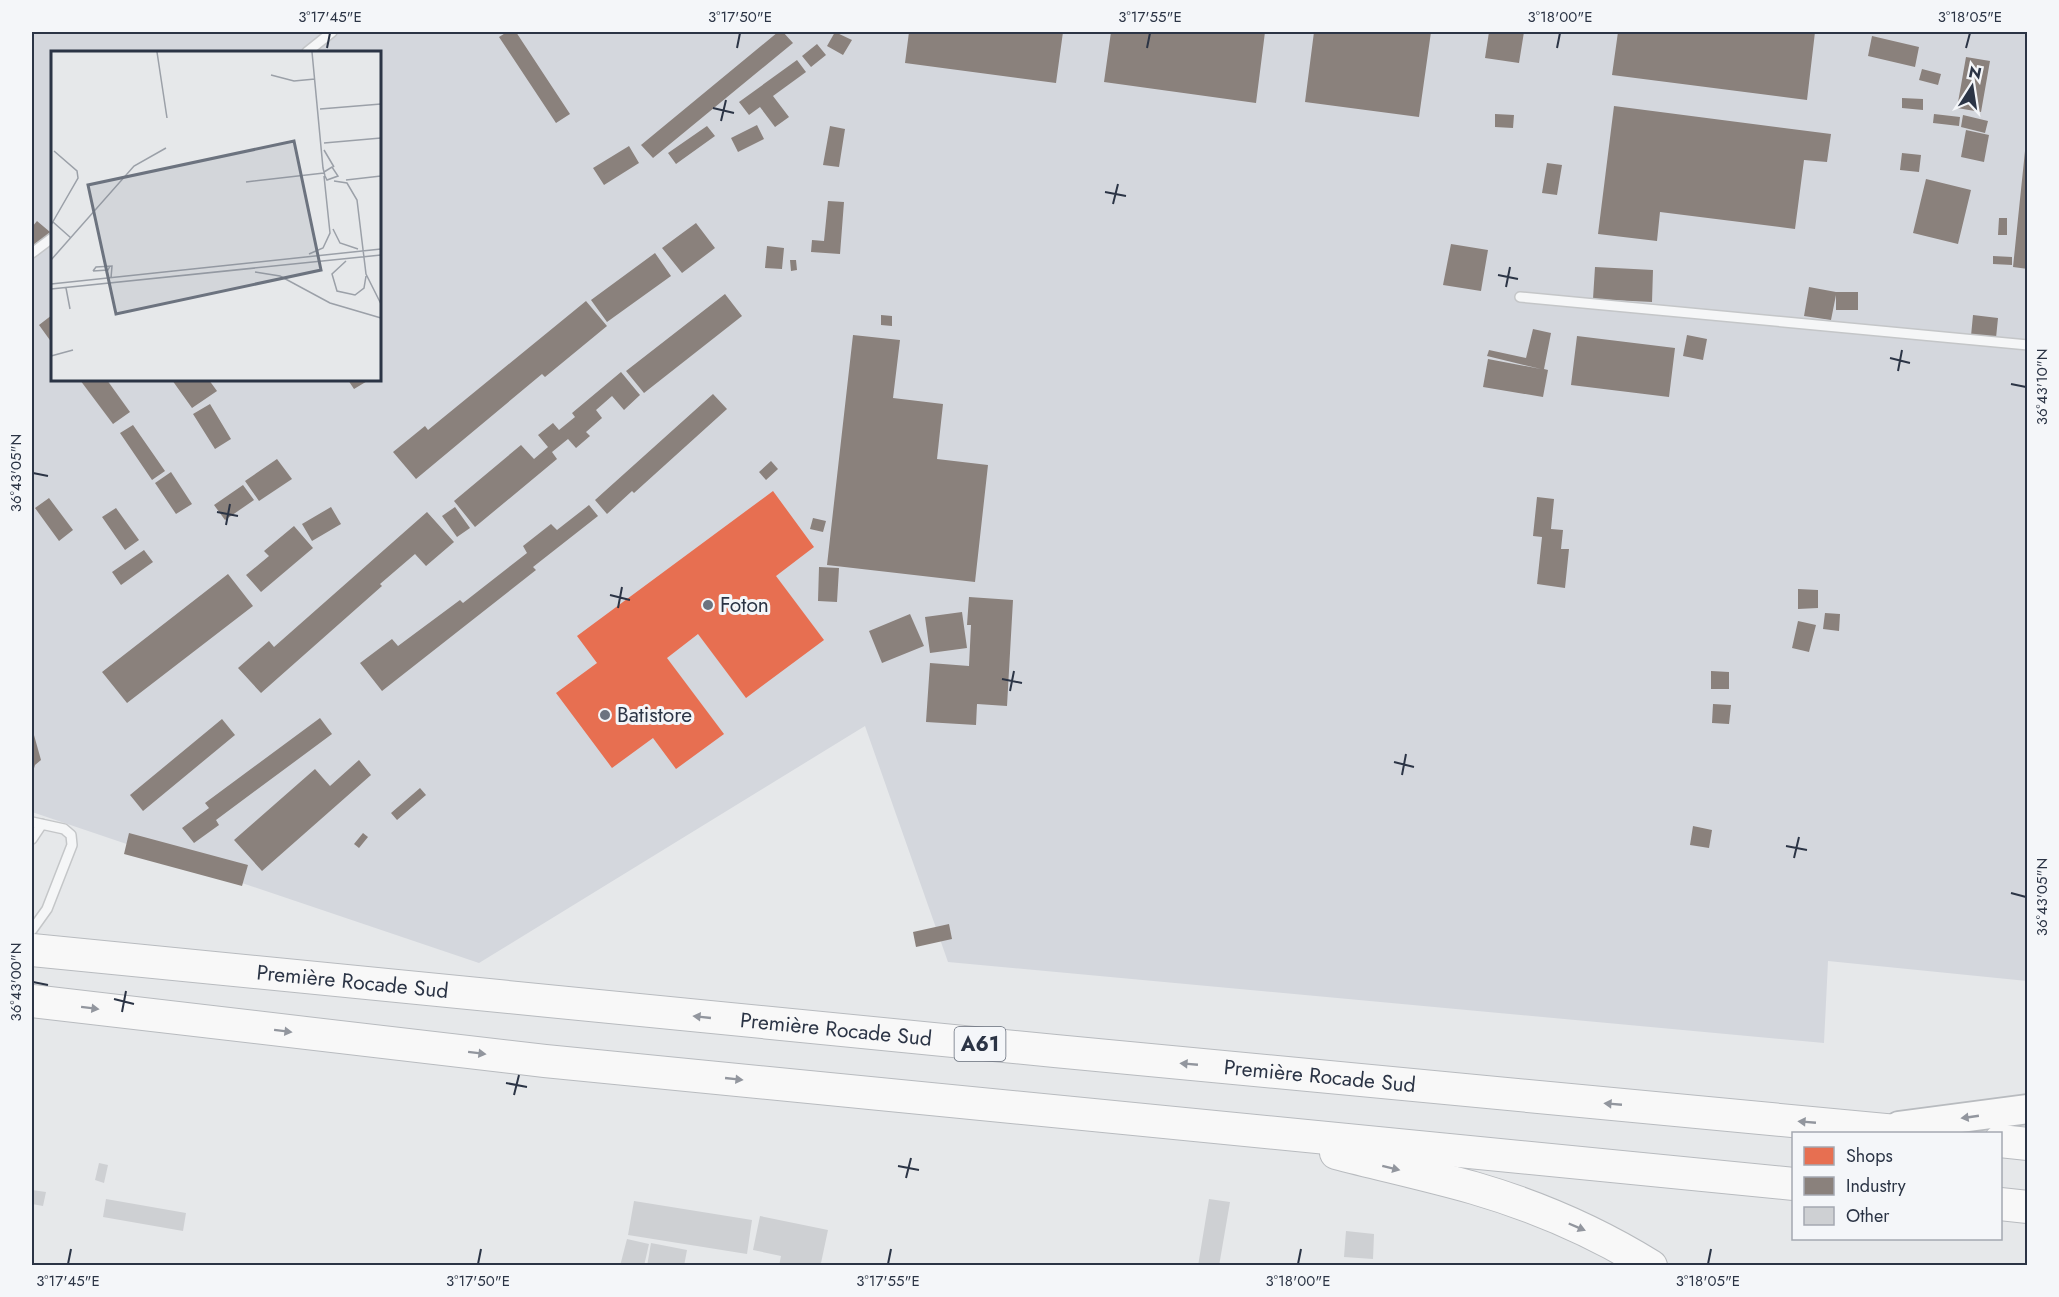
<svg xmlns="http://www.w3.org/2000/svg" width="2059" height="1297" viewBox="0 0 2059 1297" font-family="Jost,sans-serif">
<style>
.built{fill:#d4d7dd;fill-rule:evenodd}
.shops{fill:#e76f51}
.industry{fill:#8a817c}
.building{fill:#ced0d3}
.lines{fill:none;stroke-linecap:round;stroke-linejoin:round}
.service-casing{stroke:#c4c6c8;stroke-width:12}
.trunk-casing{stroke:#b8bbbf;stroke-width:32}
.motorway-casing{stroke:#b8bbbf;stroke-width:34}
.service{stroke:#f5f6f7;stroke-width:9}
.trunk{stroke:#f8f8f8;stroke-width:28}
.motorway{stroke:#f8f8f8;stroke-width:32}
.oneway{fill:#92969e}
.ticks{fill:none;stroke:#2b3445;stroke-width:2}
.poi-dot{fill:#6c737f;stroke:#f4f6f9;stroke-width:2}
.labels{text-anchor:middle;stroke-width:6;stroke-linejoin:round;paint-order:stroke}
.shield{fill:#f4f6f9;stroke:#676e7b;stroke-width:1.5}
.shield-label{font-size:20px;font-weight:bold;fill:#2b3445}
.poi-label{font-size:21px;fill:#2b3445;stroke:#f4f6f9;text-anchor:start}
.street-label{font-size:21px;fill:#2b3445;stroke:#f4f6f9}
.inset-road{fill:none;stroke:#9ba0a8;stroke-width:1.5}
.view{fill:#6c737f;fill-opacity:0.15;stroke:#6c737f;stroke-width:3}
.inset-edge{fill:none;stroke:#2b3445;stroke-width:3}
.neatline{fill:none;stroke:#2b3445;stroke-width:2}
.ticks-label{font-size:15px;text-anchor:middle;fill:#2b3445}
</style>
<rect width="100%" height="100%" fill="#e6e8ea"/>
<path class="built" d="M32,32H2027V981L1828,961L1824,1043L948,962L865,726L479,963L32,812ZM52,52H380V380H52Z"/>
<path class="shops" d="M773,491L814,547L776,576L824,640L746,698L698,634L667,658L724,734L676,769L653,738L612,768L556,693L597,663L577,636Z"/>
<path class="industry" d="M507,32H516L570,114L556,123L499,37Z
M778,32H783L793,43L653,158L641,145Z
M835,32L852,40L843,55L827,46Z
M909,32H1063L1056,83L905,63Z
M1111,32H1265L1256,103L1104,82Z
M1314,32H1431L1419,117L1305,102Z
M1489,32H1524L1519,63L1485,58Z
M1618,32H1815L1807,100L1612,75Z
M1872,36L1919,47L1915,67L1868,56Z
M817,44L826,55L811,67L802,56Z
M1966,57L1990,61L1981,112L1957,108Z
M797,60L806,72L773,96L789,117L775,127L760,107L749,115L739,102Z
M1922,69L1941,74L1938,85L1919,80Z
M1902,98L1923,99V110L1902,108Z
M1614,106L1831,134L1827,162L1804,160L1795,229L1660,212L1657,241L1598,234Z
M1495,114L1514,115L1513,128L1495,127Z
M1934,114L1960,117L1959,126L1933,123Z
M1963,115L1988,121L1985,133L1961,127Z
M757,125L764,139L738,152L731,138Z
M707,126L715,136L676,164L668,153Z
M830,126L845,129L839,167L823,165Z
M1966,130L1989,135L1984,162L1961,157Z
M629,146L639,163L604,185L593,168Z
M2025,151H2028V269L2013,267Z
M1902,153L1921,155L1919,172L1900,170Z
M1547,163L1562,165L1557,195L1542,193Z
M1926,179L1971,190L1958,244L1913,233Z
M828,201L844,202L840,254L811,252L812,240L824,241Z
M1999,218H2007V235H1998Z
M37,221L50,232L36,248L32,244V227Z
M696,223L715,248L682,273L662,248Z
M1451,244L1488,250L1481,291L1443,285Z
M767,246L784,248L782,269L765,268Z
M655,253L671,276L607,322L591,300Z
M1993,256L2012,257V265L1993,264Z
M790,260H796L797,270L791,271Z
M1595,267L1653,270L1652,302L1593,299Z
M1809,287L1836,292H1858V310H1836V295L1831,320L1804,316Z
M725,294L742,316L644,393L626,371Z
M586,301L607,326L545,377L542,374L416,479L393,452L425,426L428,430Z
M52,315V343L39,325Z
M881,315L892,316V326L881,325Z
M1973,315L1998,318L1996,338L1971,336Z
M1533,329L1551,333L1544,369L1548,370L1543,397L1483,387L1488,359L1541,369L1487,356L1489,350L1526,358Z
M853,335L900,340L893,398L943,404L937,459L988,465L975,582L827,565Z
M1687,335L1707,339L1703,360L1683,356Z
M1577,336L1675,348L1669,397L1571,385Z
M621,372L640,395L624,410L612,396L596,410L602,418L586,432L590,436L576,448L568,439L552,452L557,459L475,527L454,501L521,445L534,459L548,447L538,435L553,423L559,430L575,417L572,413Z
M80,380H107L130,412L113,424Z
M172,380H209L217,391L192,408Z
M348,380H369L354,389Z
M713,394L727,409L634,493L632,491L607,514L595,500Z
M210,404L231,439L215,449L193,414Z
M133,425L165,471L152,480L120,433Z
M277,459L292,479L259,501L245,481Z
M771,461L778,469L766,480L759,472Z
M171,472L192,504L176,514L155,483Z
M243,485L254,500L225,520L214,505Z
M1537,497L1554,499L1551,529L1563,530L1561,549H1569L1565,588L1537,584L1542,537L1533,536Z
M49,498L73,530L59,541L35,508Z
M589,505L598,516L533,567L536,570L382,691L360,663L392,639L398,646L460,600L463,603L527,553L523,546L551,524L557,530Z
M331,507L341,524L312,541L302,524Z
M455,507L470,528L457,537L442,516Z
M116,508L139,540L125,550L102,517Z
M427,512L454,542L426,566L415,554L380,584L382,586L261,693L238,668L269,641L274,647Z
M813,518L826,521L823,532L810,529Z
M294,526L313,548L261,592L246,575L269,556L264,551Z
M144,550L153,562L121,585L112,572Z
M819,567L839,568L837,602L818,601Z
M228,574L253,606L127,703L102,672Z
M1798,589L1818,590V608L1798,609Z
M969,597L1013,600L1007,706L977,704L976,725L926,722L930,663L969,666L971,625H967Z
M962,612L967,648L930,653L925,617Z
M1825,613L1840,614L1839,631L1823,629Z
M910,614L924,646L882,663L869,631Z
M1798,621L1816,625L1809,652L1792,648Z
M1711,671L1729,672V689H1711Z
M1713,704L1731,705L1729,724L1712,723Z
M320,718L332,734L216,820L219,825L194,843L182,828L209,808L205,803Z
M222,719L235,735L143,811L130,795Z
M32,728L41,760L35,765L32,775Z
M359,760L371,775L262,871L234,840L315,769L330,786Z
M420,788L426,795L397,820L391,813Z
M1693,826L1712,830L1709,848L1690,845Z
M129,833L248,865L242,886L124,854Z
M363,833L368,837L359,848L354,844Z
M949,924L952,939L916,947L913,932Z"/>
<path class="building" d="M99,1163L108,1165L104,1183L95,1180Z
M32,1190L46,1192L43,1206L32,1204Z
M106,1199L186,1213L183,1231L103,1217Z
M1209,1199L1230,1202L1219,1266H1198Z
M634,1201L752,1220L747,1254L628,1235Z
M760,1216L828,1230L821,1263H818V1266H779L781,1256L753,1250Z
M1346,1231L1374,1234L1373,1259L1344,1257Z
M627,1239L649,1244L644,1266H620Z
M651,1243L687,1250L684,1266H647Z"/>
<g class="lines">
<g class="service-casing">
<path id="service" d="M307,52L332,32
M32,253L52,238
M1520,297L2028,345
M32,822L64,829L71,835L72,845L47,909L32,930
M32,839L42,824"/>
</g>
<g class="trunk-casing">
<path id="trunk" d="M1899,1126L2028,1109"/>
</g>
<g class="motorway-casing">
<g id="motorway">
<path id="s1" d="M32,950L1055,1051L1928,1134"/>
<path d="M32,1001L545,1061L1794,1184"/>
<path d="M2000,1141L2028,1144"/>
<path d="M1336,1153C1382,1165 1428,1175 1474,1188C1536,1206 1596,1232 1651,1266"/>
<path d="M2000,1204L2028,1207"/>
</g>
</g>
<use href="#service" class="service"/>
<use href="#trunk" class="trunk"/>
<use href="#motorway" class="motorway"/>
</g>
<defs><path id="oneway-solid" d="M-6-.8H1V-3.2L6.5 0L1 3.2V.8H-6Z" transform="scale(1.5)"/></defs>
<g class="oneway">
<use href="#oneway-solid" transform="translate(90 1008) rotate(7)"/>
<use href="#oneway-solid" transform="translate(702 1017) rotate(-174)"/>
<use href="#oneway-solid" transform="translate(283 1031) rotate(7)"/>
<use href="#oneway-solid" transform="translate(477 1053) rotate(7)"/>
<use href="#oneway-solid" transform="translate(1189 1064) rotate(-175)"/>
<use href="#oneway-solid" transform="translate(734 1079) rotate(6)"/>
<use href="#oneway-solid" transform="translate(1613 1104) rotate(-175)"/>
<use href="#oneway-solid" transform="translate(1970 1117) rotate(172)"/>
<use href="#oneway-solid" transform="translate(1807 1122) rotate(-175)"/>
<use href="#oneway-solid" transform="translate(1391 1168) rotate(14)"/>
<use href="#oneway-solid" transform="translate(1577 1227) rotate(23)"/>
</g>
<path class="ticks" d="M327,48L330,33M737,48L740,33M1147,48L1150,33M1557,48L1560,33M1966,48L1970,33M713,108L734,113M721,121L726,100M1105,192L1126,196M1113,204L1118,184M1498,275L1518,279M1506,287L1510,267M1890,358L1910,363M1898,371L1902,350M2011,384L2026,387M33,473L48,476M217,512L238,516M226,525L230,504M610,595L630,600M618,608L622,587M1002,679L1022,683M1010,691L1014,671M1394,762L1414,767M1402,775L1406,754M1786,846L1807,850M1794,858L1799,837M2011,893L2026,897M33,982L48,985M114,999L134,1004M122,1012L126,991M506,1083L527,1087M514,1095L519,1075M898,1166L919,1170M906,1178L911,1158M68,1264L71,1249M478,1264L481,1249M888,1264L891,1249M1298,1264L1301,1249M1708,1264L1711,1249"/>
<g class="poi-dot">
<circle cx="708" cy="605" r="6"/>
<circle cx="605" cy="715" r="6"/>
</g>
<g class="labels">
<rect class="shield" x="954.5" y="1027" width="51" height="34" rx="4.5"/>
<g class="shield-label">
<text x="980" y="1051">A61</text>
</g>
<g class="poi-label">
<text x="720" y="612">Foton</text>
<text x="617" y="722">Batistore</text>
</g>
<g class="street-label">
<text dy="7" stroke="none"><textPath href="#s1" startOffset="322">Première Rocade Sud</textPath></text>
<text dy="7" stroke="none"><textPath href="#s1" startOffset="808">Première Rocade Sud</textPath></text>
<text dy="7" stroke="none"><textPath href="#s1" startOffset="1294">Première Rocade Sud</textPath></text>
</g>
</g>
<g transform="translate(51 51)">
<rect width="330" height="330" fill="#e6e8ea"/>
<path class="inset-road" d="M106,1L116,67M261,1L272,117L274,125L276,129L287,125L281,116L273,121M220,24L243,30L264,28M269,58L330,53M273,92L330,87M273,99L283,116M295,129L330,125M283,130L296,132L306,149L315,223L330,253M195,131L273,122M2,171L20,187M0,174L27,127L26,120L3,100M282,178L289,192L307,198M258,203L272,197L279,182L273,125M0,209L83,115L115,97M295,210L281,223L286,240L304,244L313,237L315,225M42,220L45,216L61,215L60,227M42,220L57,219L59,215M204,221L229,225L279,252L330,267M0,233L330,198M15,237L19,258M0,238L330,204M0,305L22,299"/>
<path class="view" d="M243,90L270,219L65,263L37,134Z"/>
<rect width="330" height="330" class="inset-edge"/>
</g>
<rect width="2059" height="1297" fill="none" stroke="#f4f6f9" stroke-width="66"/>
<rect x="1792" y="1132" width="210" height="108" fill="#f4f6f9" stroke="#a4a8b1" stroke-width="1.5"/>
<rect x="1804" y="1147" width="30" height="18" fill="#e76f51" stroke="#a4a8b1" stroke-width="1.5"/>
<text x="1846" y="1162" font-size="18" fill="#2b3445">Shops</text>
<rect x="1804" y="1177" width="30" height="18" fill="#8a817c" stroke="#a4a8b1" stroke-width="1.5"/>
<text x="1846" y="1192" font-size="18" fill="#2b3445">Industry</text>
<rect x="1804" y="1207" width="30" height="18" fill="#ced0d3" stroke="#a4a8b1" stroke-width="1.5"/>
<text x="1846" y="1222" font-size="18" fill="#2b3445">Other</text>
<g transform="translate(1972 87) rotate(12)" stroke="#f4f6f9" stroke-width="4.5" paint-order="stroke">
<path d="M0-4.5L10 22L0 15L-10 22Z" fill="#2b3445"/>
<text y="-9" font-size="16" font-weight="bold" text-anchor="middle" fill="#2b3445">N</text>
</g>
<rect x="33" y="33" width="1993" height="1231" class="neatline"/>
<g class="ticks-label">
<text x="330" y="22">3°17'45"E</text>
<text x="740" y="22">3°17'50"E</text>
<text x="1150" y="22">3°17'55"E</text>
<text x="1560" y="22">3°18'00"E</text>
<text x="1970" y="22">3°18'05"E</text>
<text transform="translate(2042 387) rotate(-90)" y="5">36°43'10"N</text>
<text transform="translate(16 473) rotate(-90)" y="5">36°43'05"N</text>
<text transform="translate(2042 897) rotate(-90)" y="5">36°43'05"N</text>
<text transform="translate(16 982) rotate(-90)" y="5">36°43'00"N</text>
<text x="68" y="1286">3°17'45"E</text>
<text x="478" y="1286">3°17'50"E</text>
<text x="888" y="1286">3°17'55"E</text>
<text x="1298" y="1286">3°18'00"E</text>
<text x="1708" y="1286">3°18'05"E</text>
</g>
</svg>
